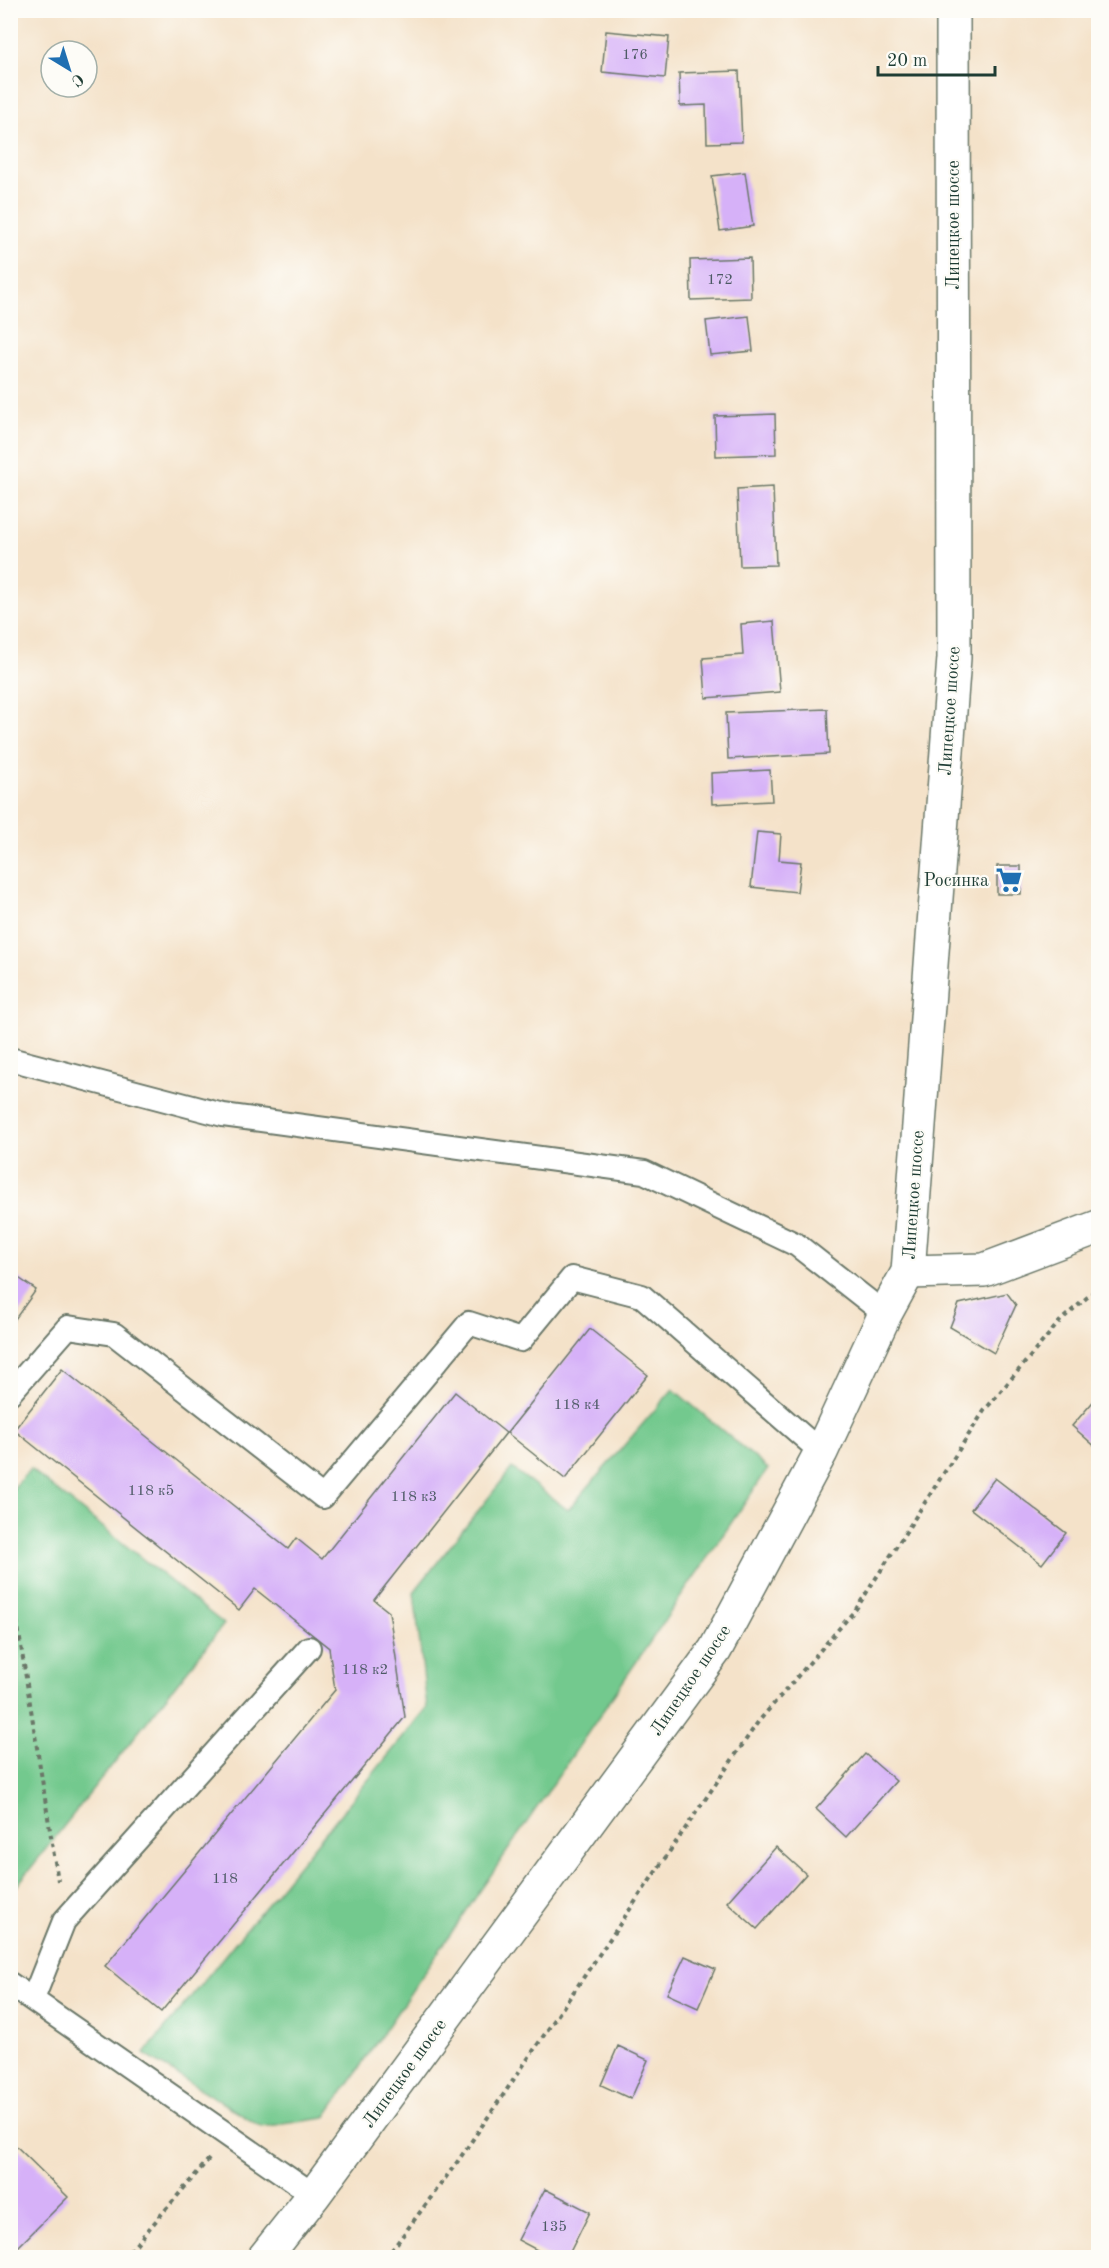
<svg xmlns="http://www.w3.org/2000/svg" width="1109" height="2268" viewBox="0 0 1109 2268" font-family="'Old Standard TT',serif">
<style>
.green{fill:#73c98e;stroke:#498361;stroke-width:1.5}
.building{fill:#d6b1f8}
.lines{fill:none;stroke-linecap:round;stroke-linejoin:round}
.service-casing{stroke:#6a7768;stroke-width:26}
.minor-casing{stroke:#6a7768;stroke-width:36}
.secondary-casing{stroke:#6a7768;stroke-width:36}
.path{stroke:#6a7768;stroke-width:4;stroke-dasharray:4.5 4.5;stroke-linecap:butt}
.service{stroke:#fff;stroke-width:22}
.minor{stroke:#fff;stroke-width:33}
.secondary{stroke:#fff;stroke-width:33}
.labels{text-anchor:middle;stroke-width:4.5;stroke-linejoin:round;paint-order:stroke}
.number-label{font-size:15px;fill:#4d5a65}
.street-label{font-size:18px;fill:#1f3d34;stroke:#fdfcf7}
.poi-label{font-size:18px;fill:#1f3d34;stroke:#fdfcf7;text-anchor:end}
</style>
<rect width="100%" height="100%" fill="#fdfcf7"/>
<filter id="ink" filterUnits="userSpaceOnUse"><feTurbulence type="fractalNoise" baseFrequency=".0167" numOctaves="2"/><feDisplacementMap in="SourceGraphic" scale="12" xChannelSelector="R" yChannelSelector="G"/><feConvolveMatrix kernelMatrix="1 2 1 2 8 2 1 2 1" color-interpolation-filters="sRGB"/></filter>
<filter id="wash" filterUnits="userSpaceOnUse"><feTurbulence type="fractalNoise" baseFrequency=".008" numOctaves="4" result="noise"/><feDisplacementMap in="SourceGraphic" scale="24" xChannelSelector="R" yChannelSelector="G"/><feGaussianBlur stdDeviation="1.35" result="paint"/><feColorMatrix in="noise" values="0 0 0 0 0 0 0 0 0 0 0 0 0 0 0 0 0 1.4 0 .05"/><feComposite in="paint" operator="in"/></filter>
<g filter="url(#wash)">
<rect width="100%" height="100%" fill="#f4e2c9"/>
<path class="green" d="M673,1389L768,1469L325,2118L261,2127L144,2054L427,1708L414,1592L512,1468L568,1510Z
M30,1469L224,1624L11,1893L10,1492Z"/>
<g id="blocks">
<path class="building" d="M606,31L669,37L665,78L602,72Z
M739,71L742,142L707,143L706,105L680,106L679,73Z
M745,172L753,226L720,231L712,176Z
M750,258L751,298L691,300L690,260Z
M749,316L753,351L710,355L706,321Z
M775,414L776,454L716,456L715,416Z
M773,487L776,565L740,566L737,489Z
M774,621L780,692L706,698L703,658L743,655L741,624Z
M827,709L829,754L728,759L726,713Z
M770,770L772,801L712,804L711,773Z
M757,832L781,834L779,860L801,862L797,892L751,887Z
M997,866H1021V894H997Z
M10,1272L36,1290L10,1326Z
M1007,1293L1016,1305L994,1353L950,1327L959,1304Z
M590,1329L648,1375L565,1479L507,1433Z
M62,1369L288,1549L296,1538L322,1559L455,1392L506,1433L374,1600L389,1612L405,1717L161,2012L105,1966L335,1690L329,1648L255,1589L239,1610L14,1430Z
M1098,1396V1449L1072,1426Z
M995,1478L1066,1533L1042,1564L971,1509Z
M865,1754L896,1781L846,1837L816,1809Z
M776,1847L806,1874L757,1929L727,1902Z
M685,1956L715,1969L698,2008L667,1994Z
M618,2046L648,2060L631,2099L601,2085Z
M10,2140L68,2197L10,2255Z
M545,2189L590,2212L567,2258H552L518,2240Z"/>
</g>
</g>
<g filter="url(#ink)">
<use href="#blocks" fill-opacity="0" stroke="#6a7768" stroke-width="1.5"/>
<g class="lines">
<g class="service-casing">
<path id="service" d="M10,1059L223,1115L644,1172L797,1245L885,1314
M10,1393L68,1327L114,1334L323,1497L469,1323L521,1340L572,1278L642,1296L821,1452
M10,1984L314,2195
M33,1999L64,1921L309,1648"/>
</g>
<g class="minor-casing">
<path id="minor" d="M908,1272L984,1270L1098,1227"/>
</g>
<g class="secondary-casing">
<path id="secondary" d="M264,2258L314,2195L715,1650L821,1452L885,1314L908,1272L954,658L953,10"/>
</g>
<path class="path" d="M10,1576L58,1881
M124,2258L209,2159
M386,2258L458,2161L758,1722L856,1609L984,1411L1061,1320L1098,1288"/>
<use href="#service" class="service"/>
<use href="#minor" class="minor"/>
<use href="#secondary" class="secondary"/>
</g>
</g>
<defs>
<g id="supermarket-bare" transform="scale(2.07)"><path d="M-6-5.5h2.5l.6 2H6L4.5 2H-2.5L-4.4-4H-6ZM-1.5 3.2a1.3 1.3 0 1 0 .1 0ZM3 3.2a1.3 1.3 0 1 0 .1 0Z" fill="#1f6fb2" stroke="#fdfcf7" stroke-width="2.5" paint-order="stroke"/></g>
</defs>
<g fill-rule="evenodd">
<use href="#supermarket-bare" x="1009" y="880"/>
</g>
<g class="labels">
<g class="number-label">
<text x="635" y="59">176</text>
<text x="720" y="284">172</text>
<text x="577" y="1409">118 к4</text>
<text x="151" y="1495">118 к5</text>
<text x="414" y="1501">118 к3</text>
<text x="365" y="1674">118 к2</text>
<text x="225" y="1883">118</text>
<text x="554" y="2231">135</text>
</g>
<g class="street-label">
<text transform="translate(953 225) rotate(-90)" y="6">Липецкое шоссе</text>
<text transform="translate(949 711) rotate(-86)" y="6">Липецкое шоссе</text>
<text transform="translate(913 1195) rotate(-86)" y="6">Липецкое шоссе</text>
<text transform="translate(690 1680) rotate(-56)" y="6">Липецкое шоссе</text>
<text transform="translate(404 2073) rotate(-54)" y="6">Липецкое шоссе</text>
</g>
<g class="poi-label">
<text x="989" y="886">Росинка</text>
</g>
</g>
<rect width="1109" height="2268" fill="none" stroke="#fdfcf7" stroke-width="36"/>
<g transform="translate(69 69) rotate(142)"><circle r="28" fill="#fdfcf7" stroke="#a4b0a9" stroke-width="1.5"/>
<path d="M0-4.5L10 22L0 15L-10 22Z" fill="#1f6fb2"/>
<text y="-9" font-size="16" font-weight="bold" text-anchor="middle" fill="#1f3d34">С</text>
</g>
<path d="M878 66v9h117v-9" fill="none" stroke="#1f3d34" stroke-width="3"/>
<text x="887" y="66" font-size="18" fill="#1f3d34" stroke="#fdfcf7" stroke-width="4.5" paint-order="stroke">20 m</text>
</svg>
